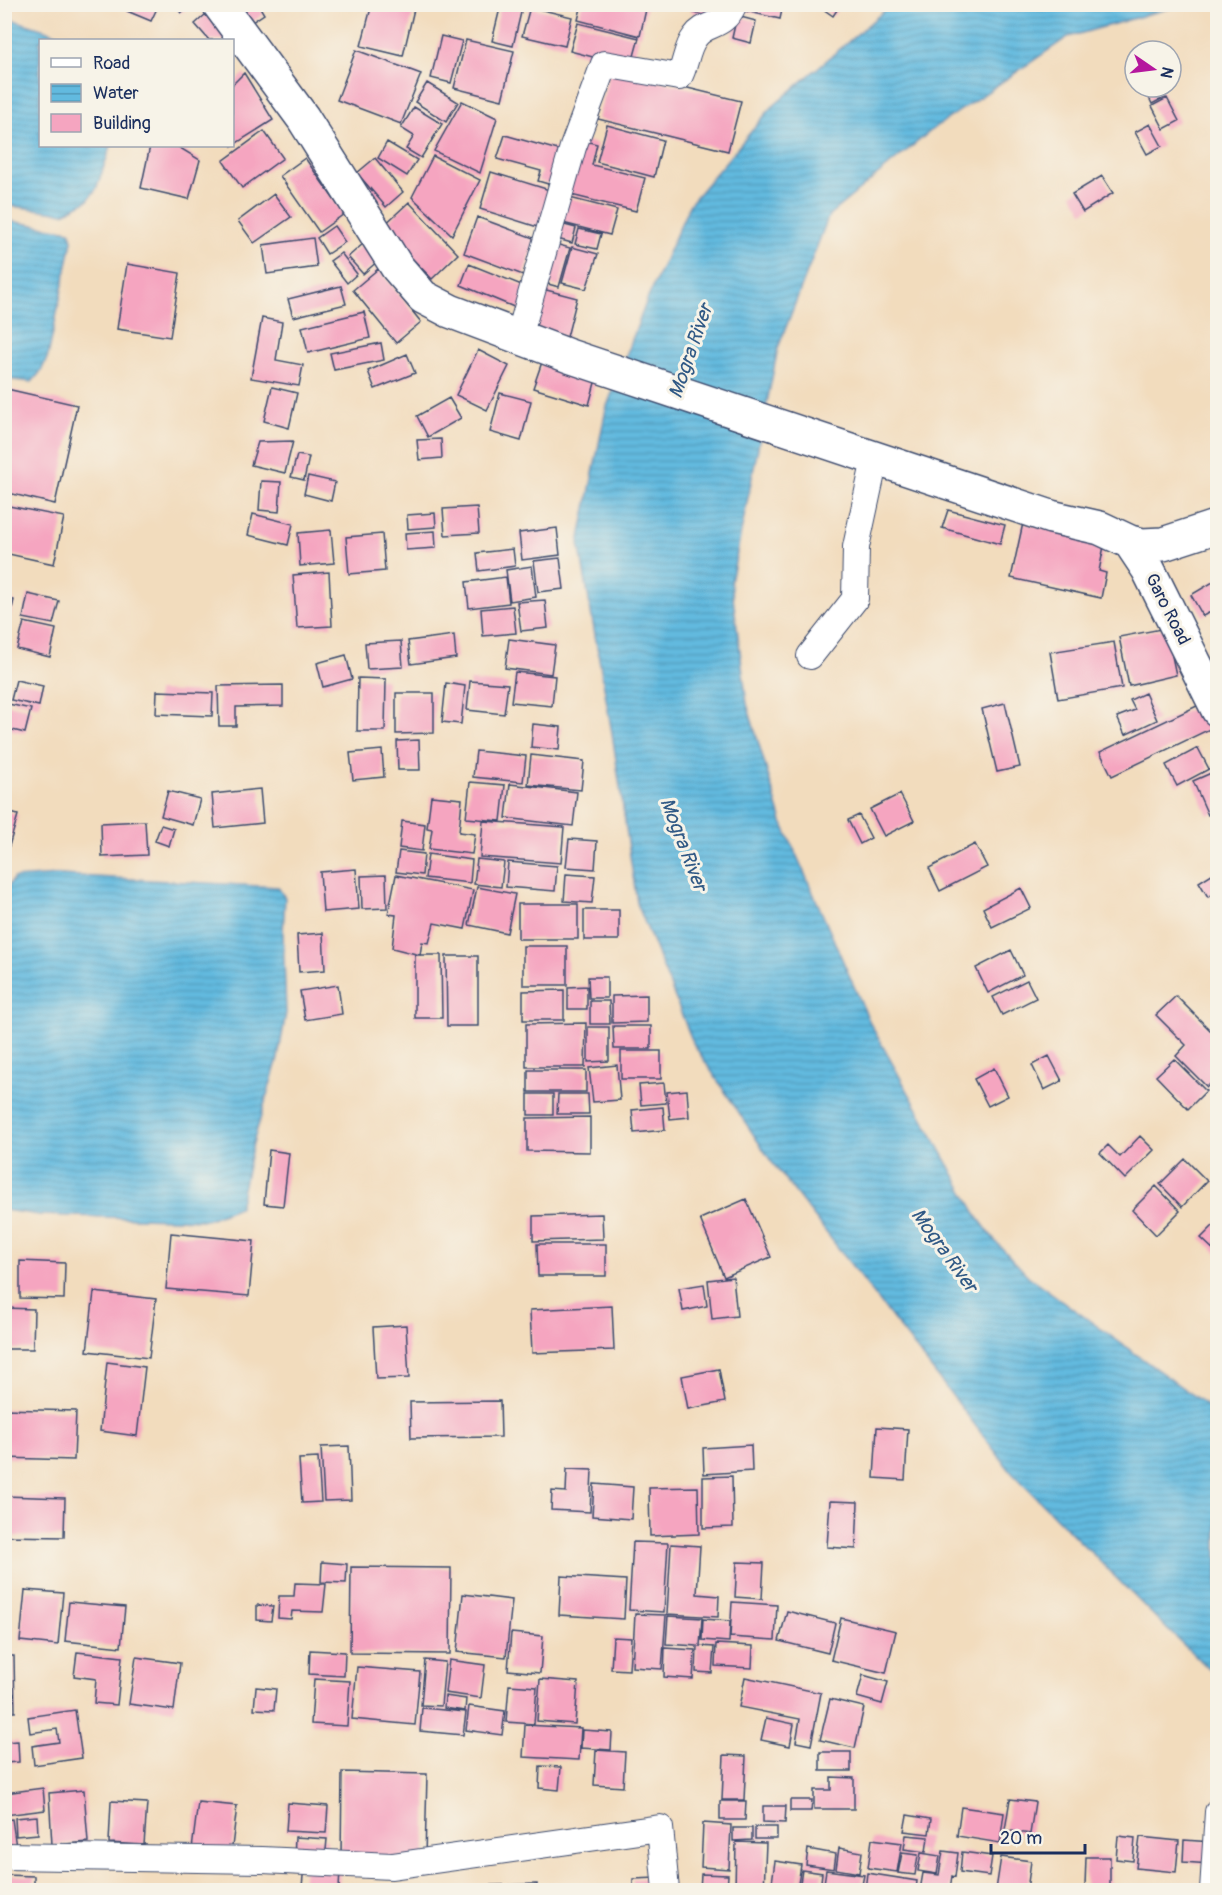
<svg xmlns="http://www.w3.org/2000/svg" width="1222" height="1895" viewBox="0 0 1222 1895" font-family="Pangolin,sans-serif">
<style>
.water{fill:url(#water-rules);stroke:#3e749e;stroke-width:1.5}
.building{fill:#f5a5c0}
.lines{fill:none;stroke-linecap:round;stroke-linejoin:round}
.street-casing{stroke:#3b496c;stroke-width:28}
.secondary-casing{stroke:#3b496c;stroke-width:36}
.street{stroke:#fff;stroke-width:26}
.secondary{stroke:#fff;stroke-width:33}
.labels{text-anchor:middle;stroke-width:6;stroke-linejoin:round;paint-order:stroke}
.street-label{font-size:18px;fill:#1b2f5e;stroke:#f7f3e8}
.water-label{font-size:20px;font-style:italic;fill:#305985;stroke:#f7f3e8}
</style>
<defs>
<pattern id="water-rules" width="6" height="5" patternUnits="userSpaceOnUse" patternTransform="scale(1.5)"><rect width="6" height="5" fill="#62badf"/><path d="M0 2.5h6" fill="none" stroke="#5098b8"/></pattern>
</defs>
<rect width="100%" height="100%" fill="#f7f3e8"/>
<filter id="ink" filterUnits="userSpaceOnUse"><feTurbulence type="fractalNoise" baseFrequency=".0167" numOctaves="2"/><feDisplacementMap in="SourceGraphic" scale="12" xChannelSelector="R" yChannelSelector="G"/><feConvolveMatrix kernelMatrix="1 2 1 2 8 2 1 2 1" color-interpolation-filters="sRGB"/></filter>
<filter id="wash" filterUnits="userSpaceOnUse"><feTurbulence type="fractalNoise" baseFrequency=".008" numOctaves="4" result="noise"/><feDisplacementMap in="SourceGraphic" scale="24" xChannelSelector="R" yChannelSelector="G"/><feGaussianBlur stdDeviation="1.35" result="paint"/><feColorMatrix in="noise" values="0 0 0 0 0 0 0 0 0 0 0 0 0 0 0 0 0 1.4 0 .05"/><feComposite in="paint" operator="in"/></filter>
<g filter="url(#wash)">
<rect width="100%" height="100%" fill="#f2dcbd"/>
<path class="water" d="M891,5H1181L1068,37L933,129L829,215L778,348L731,582L747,704L782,822L871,1025L979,1219L996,1242L1028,1276L1202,1402L1217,1416V1676L1171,1633L1012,1473L771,1161L694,1045L637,903L612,733L579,543L606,409L647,300L690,204L771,108Z
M4,17L76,40H40V146H111L96,189L88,200L64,213L5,205Z
M4,220L70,231L72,241L48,356L41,371L32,382L5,379Z
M59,875L278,887L285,898L283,932L286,1013L278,1058L253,1143L239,1207L206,1220L40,1215L5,1210V891L14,878Z"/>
<g id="blocks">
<path class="building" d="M130,4H159L151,21L127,11Z
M174,4H192L181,13Z
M232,4H258L264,14L246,26Z
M372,4H397L414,9L403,56L361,46Z
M501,4H523L513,46L492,41Z
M582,4L647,5L640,36L578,20Z
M693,4H725L721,20L691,12Z
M816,4H841L833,16Z
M743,5H783L780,19L741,10Z
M530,7L572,17L565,46L522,36Z
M206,14L229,40H209L195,24Z
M737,16L756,21L751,43L732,38Z
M578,23L639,38L631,67L570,51Z
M441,36L462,41L451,83L431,78Z
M466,40L514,51L502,100L454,88Z
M356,50L421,74L401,124L337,100Z
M610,69L741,101L728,151L598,119Z
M244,73L273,120L232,146V85Z
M427,83L458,102L446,122L415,102Z
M1148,87H1160L1165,97L1152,104L1145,89Z
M1167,98L1179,121L1164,129L1152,106Z
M462,101L497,118L480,173L434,151Z
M414,107L442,124L421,158L406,149L414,136L401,128Z
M1150,124L1162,146L1147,154L1135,132Z
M607,125L663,140L654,177L597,162Z
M264,131L283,158L242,188L223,161Z
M505,135L565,152L555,186L538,181L541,171L497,159Z
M581,140L597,144L592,165L645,178L636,211L567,194Z
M387,142L417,160L407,176L378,158Z
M150,146H177L200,160L189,199L141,188Z
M433,156L480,180L452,235L412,197Z
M305,158L344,214L319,232L280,176Z
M375,158L403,192L386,207L357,173Z
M491,172L556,192L544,229L480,209Z
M1102,176L1113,193L1083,212L1072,194Z
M274,194L291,217L254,243L238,221Z
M566,197L617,210L610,235L559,222Z
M409,202L458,254L432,279L382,227Z
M477,217L536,239L523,275L464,253Z
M553,222L576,228L572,243L550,237Z
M334,226L345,242L327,254L317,238Z
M579,229L601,234L597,249L575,244Z
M313,238L317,267L267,274L263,245Z
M548,242L570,248L559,287L537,281Z
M364,243L379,260L363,274L348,257Z
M572,247L598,254L586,289L562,283Z
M341,253L357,274L347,283L330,261Z
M127,264L180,273L170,337L117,329Z
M469,264L529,288L521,310L461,285Z
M378,269L421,322L396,343L353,290Z
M341,286L346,304L293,317L288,299Z
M535,287L577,298L567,337L525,325Z
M364,312L370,338L308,353L302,327Z
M262,318L282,322L276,360L303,365L299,386L251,378Z
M381,343L384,360L334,370L330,353Z
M478,350L509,366L487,410L456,395Z
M407,354L415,373L375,389L368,371Z
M542,362L596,379L589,405L533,388Z
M272,387L297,393L289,428L264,421Z
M7,389L77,405L55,504L4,492V403Z
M500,393L531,401L521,441L490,432Z
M449,398L461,418L428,437L417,416Z
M441,439L442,458L419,460L417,440Z
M293,441L285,473L251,465L258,442Z
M297,455L309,457L304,480L291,477Z
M308,476L335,482L331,501L304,494Z
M261,481L281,482L279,512L259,510Z
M4,505L64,517L54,564L4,553Z
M477,507L479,533L445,535L443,509Z
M948,510L1005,525L1000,544L942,528Z
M435,513L436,527L408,529L407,515Z
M253,514L293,524L288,545L248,535Z
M1023,523L1105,541L1099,571L1106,573L1101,598L1011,578Z
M557,528L560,555L522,560L519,533Z
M331,530L334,563L300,566L298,533Z
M435,531L436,548L406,550L405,533Z
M382,534L385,571L349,574L346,537Z
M513,549L515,566L479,571L477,553Z
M560,558L564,589L538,592L534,561Z
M532,566L536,597L510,601L506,570Z
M329,572L332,626L297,628L293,575Z
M506,577L509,603L469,608L466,582Z
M1218,579V608L1203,616L1191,595Z
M28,594L59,601L53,624L23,618Z
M4,598L14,600L5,638H4Z
M545,600L548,628L521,631L517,602Z
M513,606L516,633L483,636L481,609Z
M24,622L56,629L50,657L17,649Z
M1166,628L1176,675L1129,686L1119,637Z
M454,635L456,658L411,664L408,641Z
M509,639L555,645L551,674L505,668Z
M401,641L403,667L367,669L365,643Z
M1114,642L1122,688L1058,699L1050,652Z
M346,655L352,679L323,687L317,663Z
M515,672L555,676L552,706L511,702Z
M358,678L386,679L385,731H357Z
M16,680L43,686L39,706L11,700Z
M470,681L508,684L504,714L467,710Z
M446,683L465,686L461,724L442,722Z
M283,685V706L236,707V726H219L218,686Z
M157,691L213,693L212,716L156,714Z
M396,693H434V733L396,734Z
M1145,693L1157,720L1125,735L1117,717L1135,710L1130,700Z
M4,703L31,709L25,733L4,728Z
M1005,703L1020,767L997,772L982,709Z
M1201,704L1212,728L1112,776L1100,752Z
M533,724L561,727L559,750L531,747Z
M419,740L420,770H398L397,741Z
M1198,748L1209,769L1177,786L1166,765Z
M382,750L384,777L353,780L350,753Z
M476,751L526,756L523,782L473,777Z
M531,755L584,761L581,790L528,785Z
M1218,770V811L1208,815L1193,781Z
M470,782L505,785L501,821L466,818Z
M510,784L577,792L573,826L506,818Z
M260,789L263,823L215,828L212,794Z
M168,791L200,799L193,825L161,816Z
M900,794L914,821L884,836L870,809Z
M431,796L462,799L459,832L475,834L472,854L429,849L432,829L427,828Z
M4,811L18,815L7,853L4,852Z
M859,815L871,838L860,844L848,820Z
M145,821L147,855L102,857L101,823Z
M402,821L425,824L422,851L399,848Z
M483,821L564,827L561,863L480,857Z
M161,825L174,829L169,846L155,841Z
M569,839L597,841L595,869L566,867Z
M975,844L987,867L940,891L929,868Z
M399,851L424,854L422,875L396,872Z
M428,854L472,860L470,883L425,878Z
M477,859L504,862L501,887L474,884Z
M508,862L557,866L555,891L506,887Z
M356,869L359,909L323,912L320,872Z
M1218,870V892L1208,897L1199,882Z
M566,874L595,876L592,903L564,901Z
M386,875L387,908L362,909L361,876Z
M396,875L473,890L465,929L434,923L429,943L422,942L420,955L392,948L396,915L388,914Z
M477,887L515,894L507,933L469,925Z
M1021,888L1031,908L992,927L983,908Z
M518,904H578V939H518Z
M584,910H619V940H584Z
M323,933L325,970L299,972L297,935Z
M523,946H567V985H523Z
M1011,950L1023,975L988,993L976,968Z
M415,955H441L442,1018H415Z
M446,956H478V1026H447Z
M588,977H607V998H589Z
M1027,980L1036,998L1002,1015L993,997Z
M338,985L342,1014L305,1020L300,991Z
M587,986V1009H568V987Z
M564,990V1020H523V991Z
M647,995V1022L612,1023V996Z
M1176,996L1218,1038V1077L1207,1087L1176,1056L1186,1045L1156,1015Z
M590,1001H609L610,1024H590Z
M586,1023L585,1067H526V1024Z
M613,1026H651V1049H614Z
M588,1027H609V1061L588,1062Z
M621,1051H661V1079H621Z
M1049,1056L1062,1081L1044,1090L1032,1065Z
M1174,1059L1206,1091L1188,1109L1156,1076Z
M617,1065L620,1100L593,1102L589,1068Z
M994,1068L1008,1096L988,1106L974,1079Z
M528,1070H586V1092H528Z
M664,1083L666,1103L641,1105L639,1085Z
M687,1090L689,1117L670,1119L667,1092Z
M528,1094H553V1115H528Z
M558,1094H588L589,1114H557Z
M663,1107L665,1130L634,1133L632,1110Z
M590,1117V1152L527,1151V1118Z
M1140,1136L1154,1150L1125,1179L1100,1153L1108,1145L1120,1157Z
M269,1150L289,1153L283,1206L264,1204Z
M1185,1159L1207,1181L1182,1207L1160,1184Z
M1156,1186L1180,1211L1156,1235L1132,1210Z
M746,1199L771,1257L724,1277L700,1219Z
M602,1214L603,1239L533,1241V1216Z
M1218,1221V1254L1201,1238Z
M171,1233L254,1241L249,1296L166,1289Z
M537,1244H606V1276H538Z
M20,1261L65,1263L64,1299L20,1298Z
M733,1277L737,1316L712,1319L708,1280Z
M704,1284L707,1306L683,1311L679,1288Z
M94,1292L156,1299L149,1358L87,1351Z
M612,1306L614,1350L532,1353L530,1310Z
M4,1308L34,1309L33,1349H4Z
M406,1325L409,1378L376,1379L373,1327Z
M107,1362L145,1367L137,1436L100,1431Z
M719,1369L725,1402L688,1409L682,1376Z
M500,1401L501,1437L411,1438L410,1402Z
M4,1409L76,1411L74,1460L4,1458Z
M877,1427L908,1429L905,1480L874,1478Z
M751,1445L752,1471L704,1474L703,1448Z
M349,1446L351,1500L324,1501L321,1447Z
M318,1458L321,1502L302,1503L299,1459Z
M567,1469L592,1470L590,1512L551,1510L552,1491L566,1492Z
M732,1476L733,1527L703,1528V1477Z
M594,1484L633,1487L631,1519L592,1516Z
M698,1487L699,1534L650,1536L649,1488Z
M4,1496L65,1498L64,1537L4,1536Z
M830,1501L858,1502L856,1549L827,1547Z
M633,1542L668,1543L664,1612L629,1610Z
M671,1544L700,1546L697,1594L719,1596L718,1617L667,1614Z
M322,1562L347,1564L346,1583L321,1582Z
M737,1562L764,1563L762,1599L735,1597Z
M351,1567L451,1568L450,1654L350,1653Z
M561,1576L626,1580L624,1619L559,1615Z
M295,1583L326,1584L323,1612L292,1611L291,1619L278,1618L279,1596H294Z
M25,1590L63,1593L58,1645L20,1641Z
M463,1594L512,1600L506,1657L457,1652Z
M69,1602L125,1607L121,1647L65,1641Z
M732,1602L777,1605L775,1640L730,1637Z
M257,1605L273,1606L271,1621L257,1620Z
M787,1611L835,1623L828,1653L779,1641Z
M635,1614L666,1615L662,1669L632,1667Z
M668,1616L702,1618L700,1646L714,1647L712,1673L696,1672L697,1646L666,1644Z
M841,1618L896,1631L886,1673L831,1660Z
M703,1619L730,1621L729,1642L702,1640Z
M511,1633L543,1636L540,1673L508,1670Z
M613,1637L631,1638L629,1670L611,1669Z
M716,1644L753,1646L752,1668L715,1666Z
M665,1648L695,1650L693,1679L664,1677Z
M310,1650L345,1652L344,1676L309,1674Z
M77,1652L122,1657L117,1705L94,1703L96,1679L74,1676Z
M4,1656H14L15,1712H4Z
M136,1657L180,1663L174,1710L129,1704Z
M425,1660L445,1662L441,1706L421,1705Z
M449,1660L485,1665L481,1698L445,1693Z
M357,1667L420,1672L415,1725L352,1719Z
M863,1675L888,1682L882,1704L857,1697Z
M745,1677L821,1693L811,1745L796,1742L800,1719L739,1707Z
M314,1679L350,1681L347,1726L311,1724Z
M540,1679L578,1682L575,1724L537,1721Z
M509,1685L537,1687L534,1724L506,1722Z
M256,1687L276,1689L274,1710L254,1709Z
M445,1696L466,1699L465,1711L444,1708Z
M830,1699L864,1707L855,1748L820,1740Z
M469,1706L505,1711L502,1735L466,1730Z
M422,1708L466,1712L463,1735L420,1731Z
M75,1710L82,1758L34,1765L32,1746L59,1742L57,1729L30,1733L28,1717Z
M766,1718L794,1724L790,1746L761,1740Z
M525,1725L581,1728L579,1760L523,1757Z
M582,1730L612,1732L611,1750L581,1748Z
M18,1741L19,1762L4,1763V1742Z
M596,1750L625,1752L623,1787L594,1785Z
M820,1752H851V1771H820Z
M724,1755L746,1756L744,1800H722Z
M540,1766L561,1767L559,1790L539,1788Z
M342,1772L427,1774L425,1858L341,1857Z
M831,1777L854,1778V1809H814V1790H831Z
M43,1788L45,1810L5,1815V1793Z
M84,1790L88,1842L52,1845L49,1793Z
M1010,1799L1035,1802L1030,1834L1005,1830Z
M790,1800H812L811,1811H790Z
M111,1801L147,1803L144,1845L109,1843Z
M720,1801H746L745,1820H720Z
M198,1802L237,1806L231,1855L192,1849Z
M288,1803L328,1806L326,1833L286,1831Z
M763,1806H786L785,1823L763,1822Z
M961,1807L1004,1813L1000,1843L957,1836Z
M907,1815L931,1819L929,1834L904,1831Z
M37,1816L38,1834L16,1836L15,1818Z
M12,1819L16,1847L4,1848V1820Z
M703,1823L731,1825L729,1869L701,1867Z
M755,1827H777V1839H755Z
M733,1828H752V1840L733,1841Z
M906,1835L928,1837L926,1852L904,1849Z
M1118,1836L1135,1838L1133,1861L1116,1859Z
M295,1837L327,1839L325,1861L294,1860Z
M1140,1837L1179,1841L1176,1872L1136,1868Z
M872,1839L902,1843L897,1872L868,1868Z
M1184,1840L1212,1842L1210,1864L1183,1862Z
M736,1842L766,1843L764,1890H735Z
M839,1848L862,1852L859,1873L836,1869Z
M808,1849L836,1854L834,1869L806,1865Z
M943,1851L958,1853L955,1877L952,1876L950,1890H920L923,1873L939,1875Z
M962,1852L992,1856L989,1876L960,1872Z
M902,1853L918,1855L915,1875L898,1873Z
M921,1853L940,1856L937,1874L918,1871Z
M1001,1857L1031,1861L1027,1890H996Z
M1086,1857H1110V1886H1085Z
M775,1861L801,1865L797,1890H771Z
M304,1865L340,1867L339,1890L302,1887Z
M802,1870L822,1873L820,1890H799Z
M826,1870L864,1875L861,1890H823Z
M867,1873L917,1881L916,1890H865Z
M701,1874L728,1875L727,1890H700Z
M4,1875L34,1876V1890H4Z
M657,1878L658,1890H633V1879Z
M537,1884V1890H466V1886Z"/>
</g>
</g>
<g filter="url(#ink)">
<use href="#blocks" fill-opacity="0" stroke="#3b496c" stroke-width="1.5"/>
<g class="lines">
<g class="street-casing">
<path id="street" d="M519,337L573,147L604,64L679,77C686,65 686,48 695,37C706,21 722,30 734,4
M810,656L855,599L856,547L875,459
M4,1856L262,1860L392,1866L660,1828L666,1890
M1213,1890L1218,1812"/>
</g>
<g class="secondary-casing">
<path id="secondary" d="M219,4L303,118L397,267L423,297L450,311L569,356L1051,517L1100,528L1130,542L1142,545L1163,544L1218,526
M1130,542L1148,569L1218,710"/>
</g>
<use href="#street" class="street"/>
<use href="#secondary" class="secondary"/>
</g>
</g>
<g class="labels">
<g class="street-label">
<text transform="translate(1168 609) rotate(63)" y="6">Garo Road</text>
</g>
<g class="water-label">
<text transform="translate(690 351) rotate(-71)" y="7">Mogra River</text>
<text transform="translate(684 844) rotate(69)" y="7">Mogra River</text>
<text transform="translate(945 1250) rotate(54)" y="7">Mogra River</text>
</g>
</g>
<rect width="1222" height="1895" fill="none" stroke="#f7f3e8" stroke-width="24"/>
<rect x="39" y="39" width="195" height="108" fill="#f7f3e8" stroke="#9fa5b1" stroke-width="1.5"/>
<rect x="51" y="58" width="30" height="9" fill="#ffffff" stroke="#9fa5b1" stroke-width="1.5"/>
<text x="93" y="69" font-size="18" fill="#1b2f5e">Road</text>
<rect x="51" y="84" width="30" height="18" fill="url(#water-rules)" stroke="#9fa5b1" stroke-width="1.5"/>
<text x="93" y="99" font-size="18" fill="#1b2f5e">Water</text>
<rect x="51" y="114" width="30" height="18" fill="#f5a5c0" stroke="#9fa5b1" stroke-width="1.5"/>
<text x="93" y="129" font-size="18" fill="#1b2f5e">Building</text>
<g transform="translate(1153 69) rotate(104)"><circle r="28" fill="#f7f3e8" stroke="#9fa5b1" stroke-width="1.5"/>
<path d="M0-4.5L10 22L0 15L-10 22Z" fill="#b5179e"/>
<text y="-9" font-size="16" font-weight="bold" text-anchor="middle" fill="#1b2f5e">N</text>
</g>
<path d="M991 1844v9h94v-9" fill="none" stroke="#1b2f5e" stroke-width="3"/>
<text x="1000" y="1844" font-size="18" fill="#1b2f5e" stroke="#f7f3e8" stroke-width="4.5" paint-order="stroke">20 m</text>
</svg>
